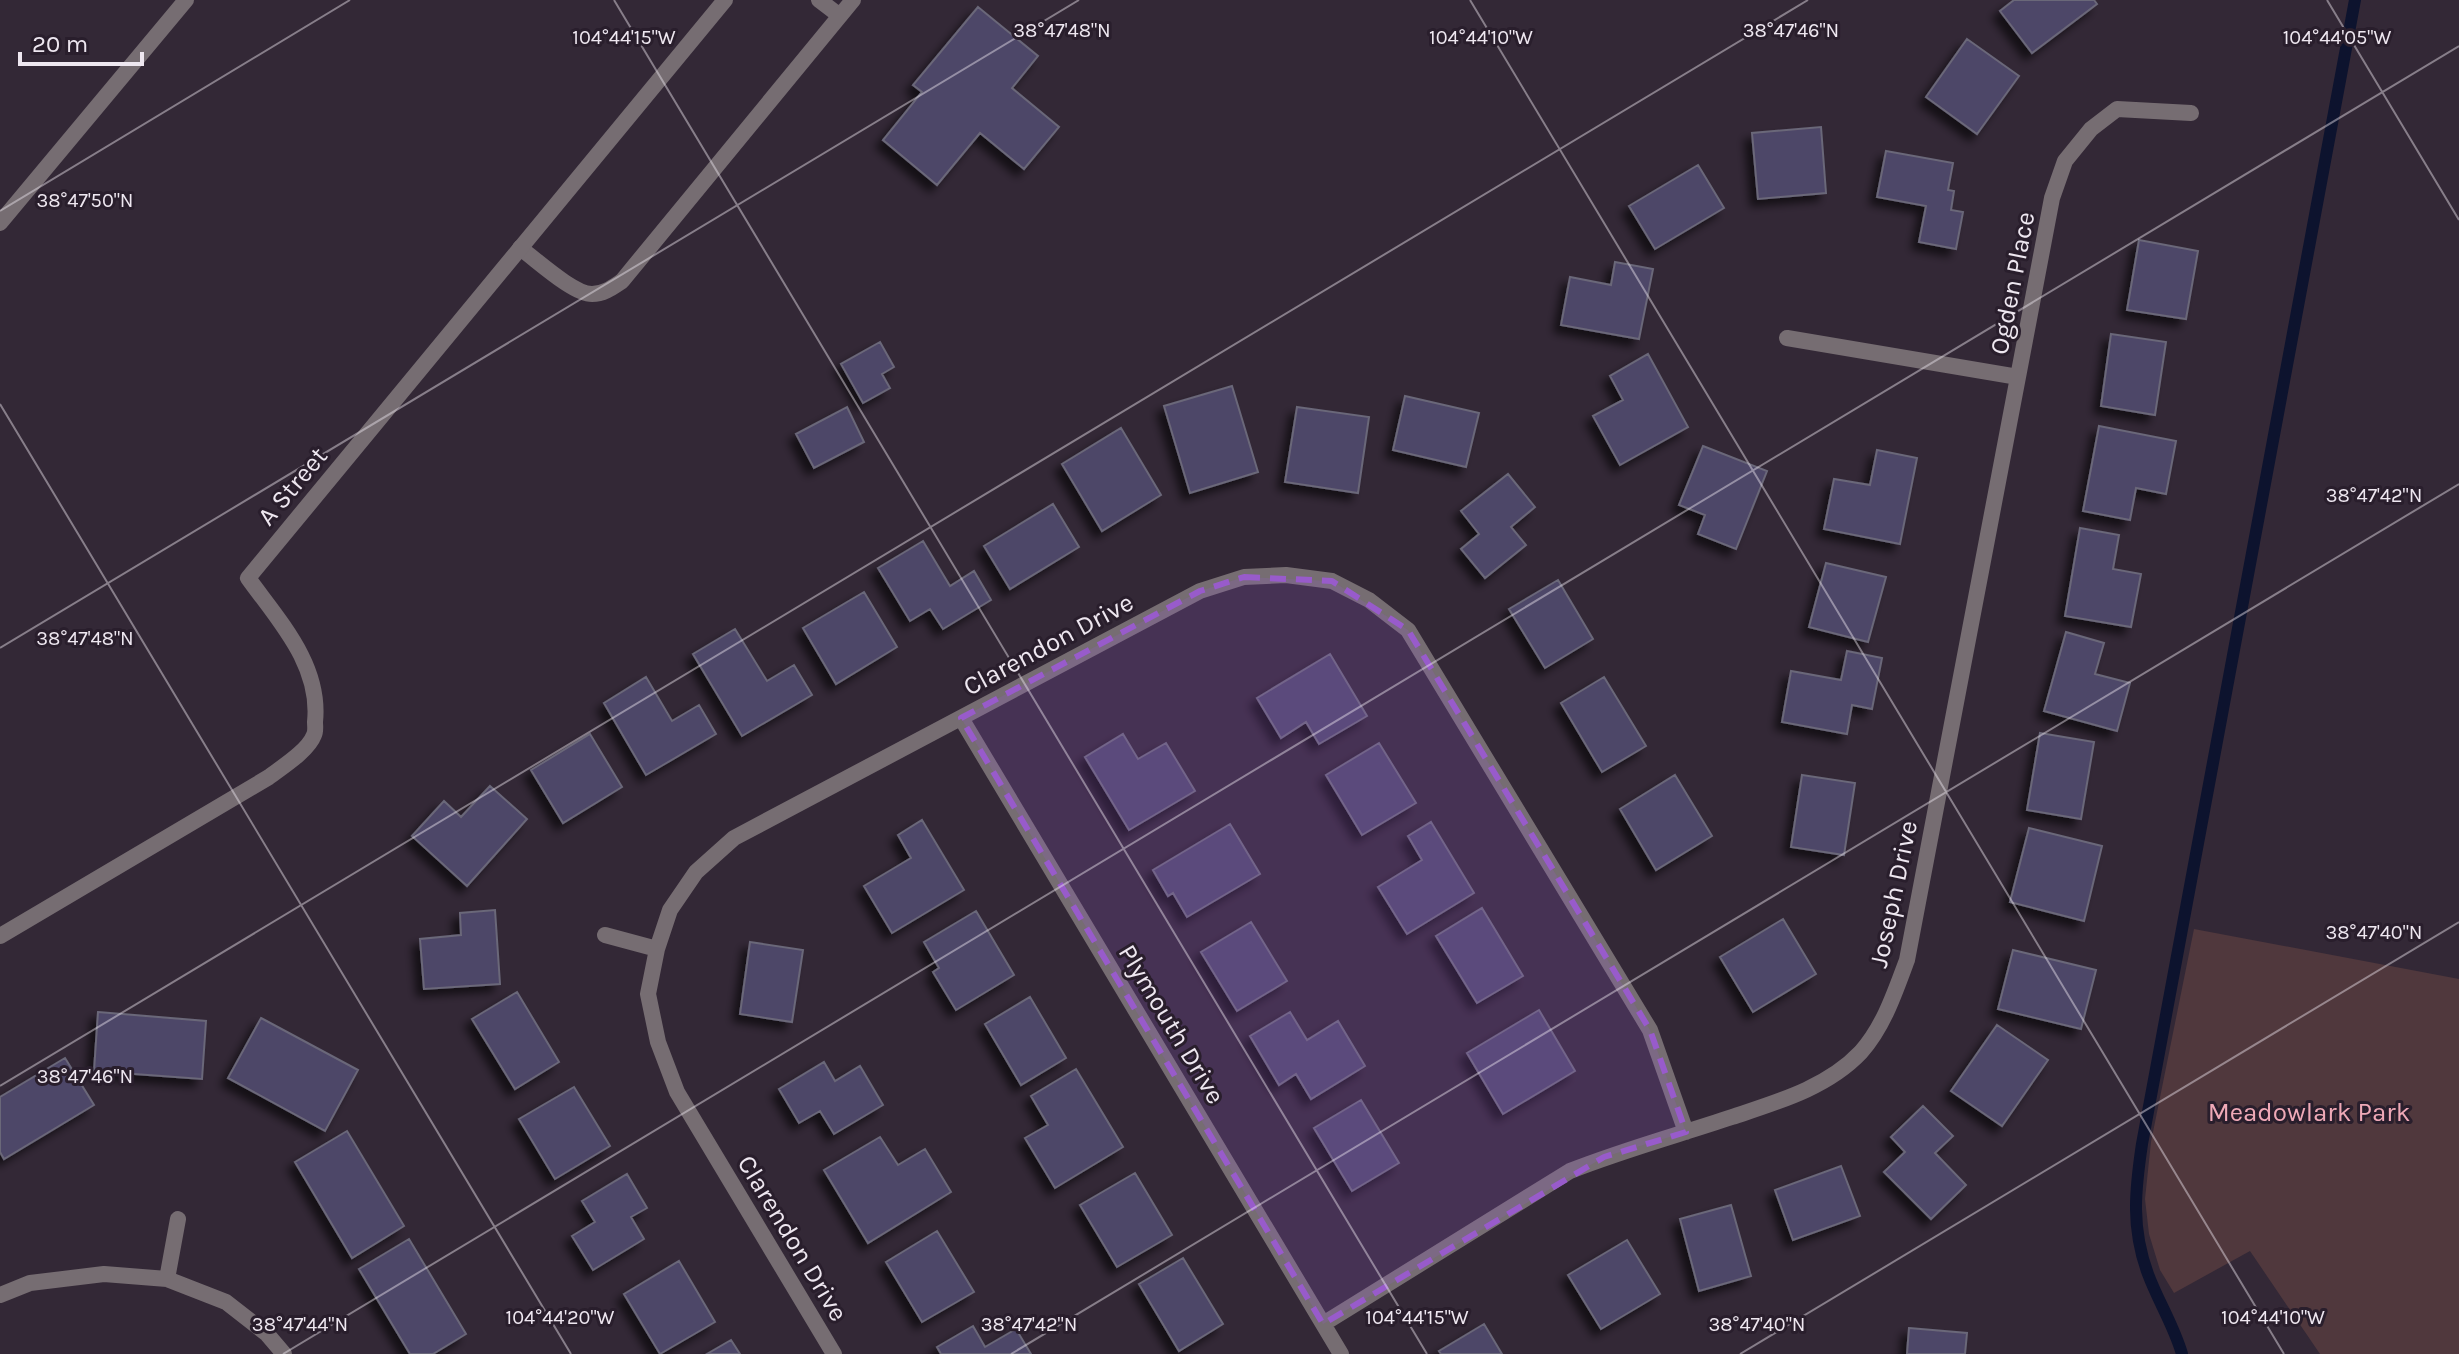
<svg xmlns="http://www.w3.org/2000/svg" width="2459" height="1354" viewBox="0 0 2459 1354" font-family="Karla,sans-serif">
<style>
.green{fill:#50383d}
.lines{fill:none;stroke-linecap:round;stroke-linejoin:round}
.stream{stroke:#0d132e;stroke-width:12}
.building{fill:#4e4667;stroke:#6a6779;stroke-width:2;filter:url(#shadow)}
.lane{stroke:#766d72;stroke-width:16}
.street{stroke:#766d72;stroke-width:16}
.marked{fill:#985bcb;fill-opacity:0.2;stroke:#985bcb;stroke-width:6;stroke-dasharray:16 10;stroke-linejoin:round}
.ticks{fill:none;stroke:#eee7f0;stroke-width:2;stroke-opacity:0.45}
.labels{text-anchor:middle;stroke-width:6;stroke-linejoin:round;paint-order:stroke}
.street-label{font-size:26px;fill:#eee7f0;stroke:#291e2c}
.park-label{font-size:26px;fill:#efa9b7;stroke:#291e2c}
.ticks-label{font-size:20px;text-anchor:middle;fill:#eee7f0;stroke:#291e2c;stroke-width:6;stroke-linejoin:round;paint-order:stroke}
</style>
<defs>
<filter id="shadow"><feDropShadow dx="-7" dy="7" stdDeviation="4" flood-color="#0009"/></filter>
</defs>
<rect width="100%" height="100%" fill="#332836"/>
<path class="green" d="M2194,929L2459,979V1354H2320L2250,1251L2174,1293L2160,1270L2149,1234L2145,1199L2151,1142Z"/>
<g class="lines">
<path class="stream" d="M2182,1354C2174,1326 2158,1301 2148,1274C2131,1228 2135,1191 2142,1144L2355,0"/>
</g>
<path class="building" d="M2014,0H2094L2097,4L2032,53L2000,11Z
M978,7L1038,56L1012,88L1059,127L1024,169L980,133L937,185L883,140L922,92L913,85Z
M1967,39L2019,76L1977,134L1926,97Z
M1821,127L1826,193L1758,199L1752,133Z
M1886,151L1953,163L1948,190L1954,191L1951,210L1963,212L1956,249L1919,242L1926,206L1877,197Z
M1698,165L1724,208L1655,249L1629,206Z
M2139,240L2198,251L2186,319L2127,310Z
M1615,262L1653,269L1639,339L1561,325L1570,277L1611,285Z
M2111,334L2166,342L2155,415L2101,406Z
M880,342L894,367L882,374L890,388L863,403L841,364Z
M1648,354L1688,427L1620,465L1593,416L1623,400L1610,376Z
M1232,386L1258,472L1190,493L1164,406Z
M1405,396L1479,413L1466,467L1393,450Z
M847,407L864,442L814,468L796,434Z
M1297,407L1369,417L1358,493L1285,482Z
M2099,426L2176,441L2166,494L2136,488L2130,520L2083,511Z
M1121,428L1161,495L1102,531L1062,464Z
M1703,446L1767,471L1736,549L1698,534L1705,515L1679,505Z
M1877,450L1917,458L1900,544L1824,529L1834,479L1870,485Z
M1508,474L1535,507L1511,527L1526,545L1485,578L1461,549L1479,534L1461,511Z
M1053,504L1079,547L1010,589L984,546Z
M2080,528L2119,535L2113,569L2141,574L2131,627L2065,616Z
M923,541L950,586L974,571L991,600L943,629L930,609L910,621L878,568Z
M1826,563L1886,577L1868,642L1809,627Z
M1558,580L1593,639L1545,668L1509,609Z
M864,592L897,647L836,684L803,628Z
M735,629L767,681L794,665L812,695L742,736L693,654Z
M2066,632L2104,643L2095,674L2130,683L2117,731L2044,711Z
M1847,651L1882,658L1872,709L1852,705L1847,734L1782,722L1791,671L1841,680Z
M1330,654L1367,716L1319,744L1306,722L1281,738L1257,698Z
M646,677L672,721L699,705L716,734L646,775L604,703Z
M1604,677L1646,746L1602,772L1561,703Z
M2040,733L2094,742L2081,819L2027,810Z
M590,734L622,787L563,823L531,770Z
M1123,734L1138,759L1166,743L1195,791L1129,830L1085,757Z
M1379,743L1416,803L1362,835L1326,775Z
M1675,775L1712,836L1656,870L1620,809Z
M1802,775L1855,783L1844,855L1791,847Z
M490,786L527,819L467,886L412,836L444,801L461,817Z
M922,820L964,890L892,933L864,886L911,858L898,835Z
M1431,822L1474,893L1407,934L1378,887L1422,860L1408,836Z
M1230,824L1260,874L1187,917L1173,893L1168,896L1153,870Z
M2029,828L2102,846L2084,921L2010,902Z
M1482,908L1523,976L1477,1003L1436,936Z
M495,910L500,984L424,989L420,939L461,935L460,913Z
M976,911L1014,975L956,1010L933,972L939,968L924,942Z
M1783,919L1816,974L1753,1012L1720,957Z
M1251,922L1287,981L1237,1011L1201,952Z
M750,942L803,950L792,1022L740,1014Z
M2013,950L2096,970L2081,1029L1998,1009Z
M517,992L559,1062L515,1089L472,1019Z
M1030,997L1066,1058L1021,1085L985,1024Z
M1539,1010L1575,1071L1503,1114L1467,1053Z
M98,1012L206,1021L202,1079L94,1071Z
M1290,1012L1307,1040L1338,1021L1365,1066L1311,1099L1296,1074L1279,1085L1250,1036Z
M261,1018L358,1070L325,1131L228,1078Z
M1997,1025L2048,1060L2002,1126L1951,1091Z
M65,1058L94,1105L4,1159L0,1152V1097Z
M824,1062L835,1081L860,1066L883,1105L834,1134L820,1111L799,1123L779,1089Z
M1076,1069L1123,1147L1055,1188L1025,1138L1048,1125L1031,1096Z
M574,1087L610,1146L555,1179L519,1119Z
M1361,1100L1399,1163L1352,1191L1314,1128Z
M1923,1106L1953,1136L1935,1153L1966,1185L1931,1219L1884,1172L1905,1152L1891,1137Z
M347,1131L404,1226L352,1258L295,1162Z
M880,1137L898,1165L925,1149L951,1192L868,1243L824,1170Z
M1841,1166L1860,1216L1793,1240L1775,1190Z
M1135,1173L1172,1235L1117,1267L1080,1205Z
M627,1174L647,1208L631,1217L644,1239L593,1270L572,1236L595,1222L582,1201Z
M1731,1205L1751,1276L1699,1291L1680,1219Z
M937,1231L974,1292L922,1322L886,1262Z
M409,1239L466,1334L433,1354H410L359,1269Z
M1627,1240L1660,1294L1601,1329L1568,1275Z
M1183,1258L1223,1324L1179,1351L1139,1284Z
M679,1261L715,1322L660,1354L624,1294Z
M1484,1324L1502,1354H1441L1439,1351Z
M973,1326L985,1347L1016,1329L1031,1354H941L937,1347Z
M1909,1328L1967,1333L1965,1354H1907Z
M731,1340L740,1354H707Z"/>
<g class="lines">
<path class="lane" d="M819,0L840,16
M520,248C537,260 573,294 592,294C604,294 613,287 622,281L853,0"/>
<path class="street" d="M0,223L186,0
M1787,338L2018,377L2052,198L2065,161L2091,129L2117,109L2191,113
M961,718L1341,1354
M605,935L657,949
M0,936L269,777C282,767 308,751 314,735C316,731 315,726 315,722C321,665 279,621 248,578L725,0
M167,1279L178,1219
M0,1295L30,1283L104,1274L167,1279L226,1302L267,1334L284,1354
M1323,1324L1570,1171C1623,1150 1678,1135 1732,1117C1777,1102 1827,1088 1861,1052C1884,1026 1895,992 1907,960L2018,377
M834,1354L677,1092L658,1042L648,994L657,949L670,910L696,872L734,838L1200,591L1244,577L1286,575L1332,581L1369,600L1408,630L1650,1030L1686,1132"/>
</g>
<path class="marked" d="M1244,577L1332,581L1408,630L1650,1030L1686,1132L1604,1157L1323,1324L961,718L1200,591Z"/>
<path class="ticks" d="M614,0L1427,1354M1470,0L2284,1354M2327,0L2459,220M0,211L350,0M0,404L571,1354M0,648L1079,0M0,1086L1808,0M283,1354L2459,46M1011,1354L2459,484M1740,1354L2459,922"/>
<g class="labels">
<g class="street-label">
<text transform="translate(2012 283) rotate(-79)" y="9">Ogden Place</text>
<text transform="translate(292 486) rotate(-50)" y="9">A Street</text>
<text transform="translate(1048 644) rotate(-28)" y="9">Clarendon Drive</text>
<text transform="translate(1893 894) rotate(-78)" y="9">Joseph Drive</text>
<text transform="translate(1172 1024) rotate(59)" y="9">Plymouth Drive</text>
<text transform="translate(793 1238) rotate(59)" y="9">Clarendon Drive</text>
</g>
<g class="park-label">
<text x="2309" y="1121">Meadowlark Park</text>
</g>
</g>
<g class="ticks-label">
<text x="1062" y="37">38°47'48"N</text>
<text x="1791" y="37">38°47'46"N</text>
<text x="2337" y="44">104°44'05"W</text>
<text x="624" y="44">104°44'15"W</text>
<text x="1481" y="44">104°44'10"W</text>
<text x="85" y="207">38°47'50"N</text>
<text x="2374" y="502">38°47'42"N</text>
<text x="85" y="645">38°47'48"N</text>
<text x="2374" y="939">38°47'40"N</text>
<text x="85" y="1083">38°47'46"N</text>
<text x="560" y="1324">104°44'20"W</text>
<text x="1417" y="1324">104°44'15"W</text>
<text x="2273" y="1324">104°44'10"W</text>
<text x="300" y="1331">38°47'44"N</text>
<text x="1029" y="1331">38°47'42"N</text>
<text x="1757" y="1331">38°47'40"N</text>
</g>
<path d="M20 52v12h122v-12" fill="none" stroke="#eee7f0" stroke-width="4"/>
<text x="32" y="52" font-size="24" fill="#eee7f0" stroke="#291e2c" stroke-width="6" paint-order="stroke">20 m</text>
</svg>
